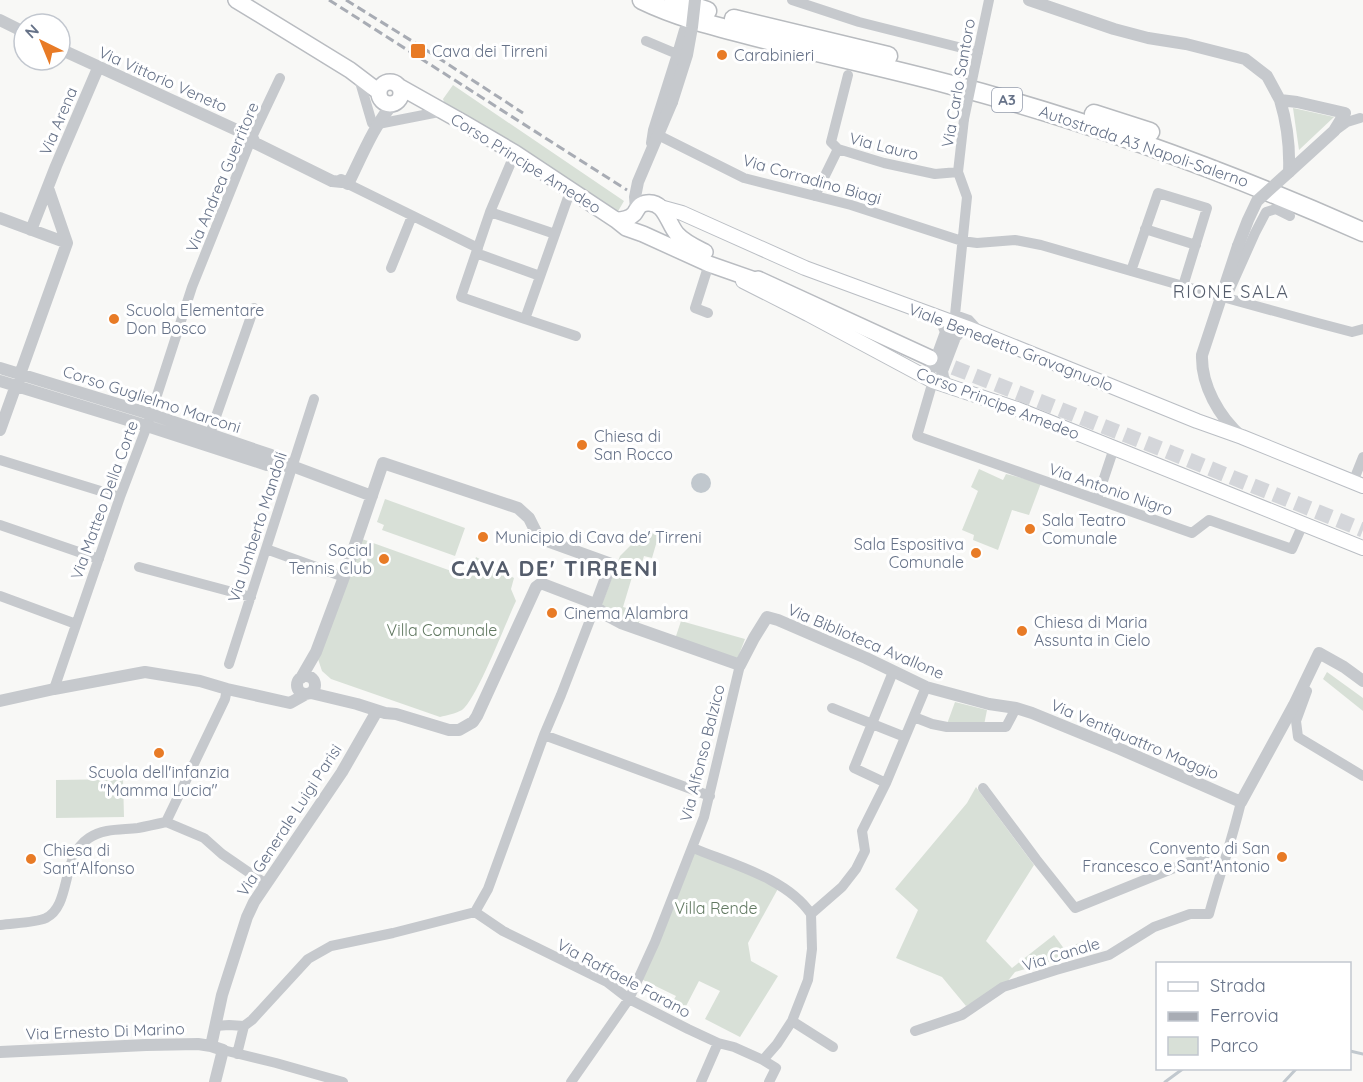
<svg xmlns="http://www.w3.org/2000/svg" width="1363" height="1082" viewBox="0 0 1363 1082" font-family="Quicksand,sans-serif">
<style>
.green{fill:#d8e0d7}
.water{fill:#c1c8ce}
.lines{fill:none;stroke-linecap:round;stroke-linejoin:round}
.stream{stroke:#c1c8ce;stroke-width:3}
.primary-tunnel{stroke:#d4d6da;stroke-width:15;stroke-dasharray:15 8;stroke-linecap:butt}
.secondary-casing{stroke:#babec4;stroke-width:16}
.primary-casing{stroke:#b9bcc1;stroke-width:18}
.motorway-casing{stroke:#b8bbbf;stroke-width:21}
.minor{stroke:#c6c9cd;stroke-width:10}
.tertiary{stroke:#c6c9cd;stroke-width:12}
.secondary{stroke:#fff;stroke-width:14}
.primary{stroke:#fff;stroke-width:15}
.motorway{stroke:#fff;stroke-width:18}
.rail{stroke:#a8acb4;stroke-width:3;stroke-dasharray:9 4.5;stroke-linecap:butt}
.minor-bridge{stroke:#c6c9cd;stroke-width:10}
.tertiary-bridge{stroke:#c6c9cd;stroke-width:12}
.poi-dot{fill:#e87b26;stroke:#fff;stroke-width:2}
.labels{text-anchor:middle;stroke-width:6;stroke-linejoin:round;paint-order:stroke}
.shield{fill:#fff;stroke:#949cac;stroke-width:1.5}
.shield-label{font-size:15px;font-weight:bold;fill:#667288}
.poi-label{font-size:16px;fill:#667288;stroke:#fff;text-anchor:start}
.street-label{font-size:16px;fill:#667288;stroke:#fff}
.park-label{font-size:16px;fill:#627962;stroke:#fff}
.neighbourhood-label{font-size:18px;letter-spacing:1.5px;fill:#555d6c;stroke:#fff}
.district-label{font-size:22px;font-weight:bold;letter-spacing:1.5px;fill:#555d6c;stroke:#fff}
</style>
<rect width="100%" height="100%" fill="#f8f8f6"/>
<path class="green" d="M453,85L624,201L617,213L445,105L443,99Z
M1293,108L1334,117L1299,150Z
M979,469L1003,480L1006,474L1041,483L1029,515L1012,510L998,550L973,540L974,535L962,530L978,491L971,487Z
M385,499L465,528L455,556L382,530L384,525L377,522Z
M646,530L659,534L652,558L644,556L637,579L632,577L623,607L633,610L631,617L640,619L638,626L601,607L620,556Z
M362,539L468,577L476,557L514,578L511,589L516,601C506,622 477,699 462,710C455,714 447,715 440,717L331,679L322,671L318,659Z
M681,621L745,639L737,660L675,639Z
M1327,672L1363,698V711L1323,679Z
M955,702L987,710L984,725L947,724Z
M123,779L124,817L56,818V780Z
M976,787L1034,865L986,941L1012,968L1054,935L1065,950L1083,941L1086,951L1015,972L1003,987L966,1006L942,977L896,958L918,910L895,889L967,803Z
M693,848L780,885L748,943L751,961L778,976L740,1037L705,1019L720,991L699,981L684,1010L672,1003L676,996L639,978Z"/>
<path class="water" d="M691 483a10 10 0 1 1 20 0a10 10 0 1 1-20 0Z"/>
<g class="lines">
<path class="stream" d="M1350,1051L1363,1054
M1165,1082L1184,1068
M1284,1082L1297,1068"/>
<path class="primary-tunnel" d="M932,359L1164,450L1363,530"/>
<g class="secondary-casing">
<path id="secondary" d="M660,207L682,213L805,268L968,328L1197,421L1242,437L1363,486
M743,281L808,314L933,381L1017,409L1363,548"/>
</g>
<g class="primary-casing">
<path id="primary" d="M236,0L350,70L379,92
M379 93a11 11 0 1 1 22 0a11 11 0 1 1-22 0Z
M400,87L464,123L515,153L616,220L626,228L643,234L709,264L766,284
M616,220C622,220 629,219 634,214C638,209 638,204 647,203C665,201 668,224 677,234C684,242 695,247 705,252
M758,279L930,358"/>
</g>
<g class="motorway-casing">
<path id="motorway" d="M642,0C675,16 710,25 745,34C812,52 881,66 948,84C1091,121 1228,172 1363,232
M674,0L707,11
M734,19L888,56
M1094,114L1150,132"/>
</g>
<path class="minor" d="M792,0L859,22L978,52L989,0
M646,41L677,54L653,130L651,143
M677,54L684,30
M358,75L372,123
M964,119L958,172L967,197L955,315L969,320L979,331
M378,124L444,111
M1336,130L1347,122L1360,118
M658,135L744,178L851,205L962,241L977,243L1015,240L1041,245L1183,286L1314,322L1352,332L1363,329
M838,149L831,142L848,75
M515,153L490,212L461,297L525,319L571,189
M348,184L478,248
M815,196L838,149L884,163L935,174L958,172
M490,212L555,234
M1145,229L1196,245
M476,253L540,276
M391,268L412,216
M1131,271L1158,193L1207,208L1183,286
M1221,296L1230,289L1255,233L1266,212L1276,209L1290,216
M708,313L695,308L709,264
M525,319L576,336
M933,381L917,436L1192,533L1209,520L1292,549L1303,524
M207,442L254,308
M0,460L120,497
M1353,482L1363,457
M1097,499L1114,448
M0,525L99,559
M266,549L344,577
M139,567L251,597
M0,596L76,624
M229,664L314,399
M1302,688L1307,691L1296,721L1298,737L1363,776
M54,689L120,497L147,426L192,287L252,137L280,78
M832,708L905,737
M914,717L932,724L947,727H1006L1016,708
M544,735L710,796
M886,783L854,768L893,672
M983,788L1036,859L1075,908L1189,862L1204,861L1222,866
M166,822L225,699L227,689
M166,822L204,838L222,854L266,884
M693,848C731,864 787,878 811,914
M475,912L503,931L607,982L629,999L688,1029L718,1043L734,1047L763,1060L776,1068L769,1082
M811,914L842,887L856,869L865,851L862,831L886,783L926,687
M0,925C13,923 35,923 46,918C72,905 60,857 89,838C104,828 122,830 138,828C148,826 157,824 166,822
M792,1021L833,1047
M215,1026L229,1025L244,1026L252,1020L308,959L331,946L393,933L475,912L488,889L544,735L561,695L595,607
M915,1031L962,1015L1003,987L1056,970L1109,955L1154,927L1190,914H1209C1219,877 1232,840 1241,802
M223,1050L276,1063L343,1082
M237,1054L244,1026
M763,1060L777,1044L792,1021L808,980L812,949L811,914
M571,1082L629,999L655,942L704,817L740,665
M701,1082L718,1043"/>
<path class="tertiary" d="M1029,0L1114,29L1148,38L1186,44L1245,59L1267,76L1280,100
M0,20L24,32
M60,49L252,137L255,143L332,181L342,182
M1280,100L1297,102L1345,113L1334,131L1289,172C1290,147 1287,123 1280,100Z
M341,180L348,184C360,160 375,123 393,104
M48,188L67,243
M636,209L635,197L638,182L672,102
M0,218L67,243
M31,230L56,166L98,68
M1238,246L1202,355C1201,385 1219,417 1242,437
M0,368L150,414L271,455L292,466L372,496
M918,373L929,371L934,365L946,332L942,322L935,316
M0,381L147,426L267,465L288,466
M947,386L943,377L942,371L955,337L961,331L973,330
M0,430L67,243
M297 685a9 9 0 1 1 18 0a9 9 0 1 1-18 0Z
M301,678L316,652L344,577L383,463L518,508L529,518L539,538L611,564L595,607
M311,693L357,704L385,713L396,714L449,730H459L473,722L477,716L536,587L540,584H543L590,602L606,615L621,623L740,665L754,638L767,617L778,620L866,658L926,687L989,704L1016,708L1032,713L1120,749L1241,802L1294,705L1319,653L1344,667L1363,681
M0,701L54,689L145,672L200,681L227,689L290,703L306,694
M211,1046L222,995L247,917L254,902L342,772L377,711
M0,1052L146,1045L198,1044L211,1046L223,1050L215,1082"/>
<use href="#secondary" class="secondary"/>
<use href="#primary" class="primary"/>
<use href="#motorway" class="motorway"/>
<path class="rail" d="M329,0L627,190
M346,0L420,46L523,113"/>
<path class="minor-bridge" d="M964,119L978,52"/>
<path class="tertiary-bridge" d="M672,102L687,55L692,27L695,0
M1238,246L1248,220L1257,201L1289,172"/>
</g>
<g class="poi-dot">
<rect x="410" y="43" width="16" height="16" rx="3"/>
<circle cx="722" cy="55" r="6"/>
<circle cx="114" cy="319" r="6"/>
<circle cx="582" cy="445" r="6"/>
<circle cx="1030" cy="529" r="6"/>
<circle cx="483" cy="537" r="6"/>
<circle cx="976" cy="553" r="6"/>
<circle cx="384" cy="559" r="6"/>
<circle cx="552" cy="613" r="6"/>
<circle cx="1022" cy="631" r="6"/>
<circle cx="159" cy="753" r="6"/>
<circle cx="1282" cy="857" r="6"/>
<circle cx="31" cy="859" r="6"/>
</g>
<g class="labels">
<rect class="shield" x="992" y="88" width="30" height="24" rx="4.5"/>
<g class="shield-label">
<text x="1007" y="105">A3</text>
</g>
<g class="poi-label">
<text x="432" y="57">Cava dei Tirreni</text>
<text x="734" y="61">Carabinieri</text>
<text x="126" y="316">Scuola Elementare<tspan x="126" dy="18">Don Bosco</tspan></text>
<text x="594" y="442">Chiesa di<tspan x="594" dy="18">San Rocco</tspan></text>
<text x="1042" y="526">Sala Teatro<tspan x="1042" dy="18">Comunale</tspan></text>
<text x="495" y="543">Municipio di Cava de' Tirreni</text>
<text x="964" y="550" text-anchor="end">Sala Espositiva<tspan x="964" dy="18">Comunale</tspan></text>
<text x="372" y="556" text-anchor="end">Social<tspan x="372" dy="18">Tennis Club</tspan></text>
<text x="564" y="619">Cinema Alambra</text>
<text x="1034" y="628">Chiesa di Maria<tspan x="1034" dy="18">Assunta in Cielo</tspan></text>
<text x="159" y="778" text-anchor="middle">Scuola dell'infanzia<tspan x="159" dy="18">"Mamma Lucia"</tspan></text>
<text x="1270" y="854" text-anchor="end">Convento di San<tspan x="1270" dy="18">Francesco e Sant'Antonio</tspan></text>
<text x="43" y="856">Chiesa di<tspan x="43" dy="18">Sant'Alfonso</tspan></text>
</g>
<g class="street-label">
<text transform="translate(163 79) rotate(24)" y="6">Via Vittorio Veneto</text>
<text transform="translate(958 83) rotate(-80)" y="6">Via Carlo Santoro</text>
<text transform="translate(58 121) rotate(-67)" y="6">Via Arena</text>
<text transform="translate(884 146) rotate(14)" y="6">Via Lauro</text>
<text transform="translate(1144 146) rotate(19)" y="6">Autostrada A3 Napoli-Salerno</text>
<text transform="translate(526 163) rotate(32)" y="6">Corso Principe Amedeo</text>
<text transform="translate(222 177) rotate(-67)" y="6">Via Andrea Guerritore</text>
<text transform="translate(812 179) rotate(16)" y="6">Via Corradino Biagi</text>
<text transform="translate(1011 347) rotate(21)" y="6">Viale Benedetto Gravagnuolo</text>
<text transform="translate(152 399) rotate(18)" y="6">Corso Guglielmo Marconi</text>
<text transform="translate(998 403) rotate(21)" y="6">Corso Principe Amedeo</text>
<text transform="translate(1111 489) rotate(19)" y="6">Via Antonio Nigro</text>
<text transform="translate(104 500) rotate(-70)" y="6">Via Matteo Della Corte</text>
<text transform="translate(257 527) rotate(-72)" y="6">Via Umberto Mandoli</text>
<text transform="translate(866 641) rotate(23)" y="6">Via Biblioteca Avallone</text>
<text transform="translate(1135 739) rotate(23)" y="6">Via Ventiquattro Maggio</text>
<text transform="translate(702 753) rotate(-76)" y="6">Via Alfonso Balzico</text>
<text transform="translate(289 820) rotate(-57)" y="6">Via Generale Luigi Parisi</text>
<text transform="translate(1061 954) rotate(-17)" y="6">Via Canale</text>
<text transform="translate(624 978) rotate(28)" y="6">Via Raffaele Farano</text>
<text transform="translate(105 1031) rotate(-2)" y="6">Via Ernesto Di Marino</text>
</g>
<g class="park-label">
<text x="442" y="636">Villa Comunale</text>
<text x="716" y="914">Villa Rende</text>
</g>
<g class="neighbourhood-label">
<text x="1231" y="298">RIONE SALA</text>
</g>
<g class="district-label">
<text x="555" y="576">CAVA DE' TIRRENI</text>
</g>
</g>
<rect x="1156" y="962" width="195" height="108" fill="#ffffff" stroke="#c2c7cf" stroke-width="1.5"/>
<rect x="1168" y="982" width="30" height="9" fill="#ffffff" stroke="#c2c7cf" stroke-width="1.5"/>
<text x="1210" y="992" font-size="18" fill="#667288">Strada</text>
<rect x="1168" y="1012" width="30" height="9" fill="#a8acb4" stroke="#c2c7cf" stroke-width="1.5"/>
<text x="1210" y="1022" font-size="18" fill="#667288">Ferrovia</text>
<rect x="1168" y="1037" width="30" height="18" fill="#d8e0d7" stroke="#c2c7cf" stroke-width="1.5"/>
<text x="1210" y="1052" font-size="18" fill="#667288">Parco</text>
<g transform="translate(42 42) rotate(317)"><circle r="28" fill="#ffffff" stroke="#c2c7cf" stroke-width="1.5"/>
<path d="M0-4.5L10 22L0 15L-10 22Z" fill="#e87b26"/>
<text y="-9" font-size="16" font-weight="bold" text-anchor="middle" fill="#667288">N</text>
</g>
</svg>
